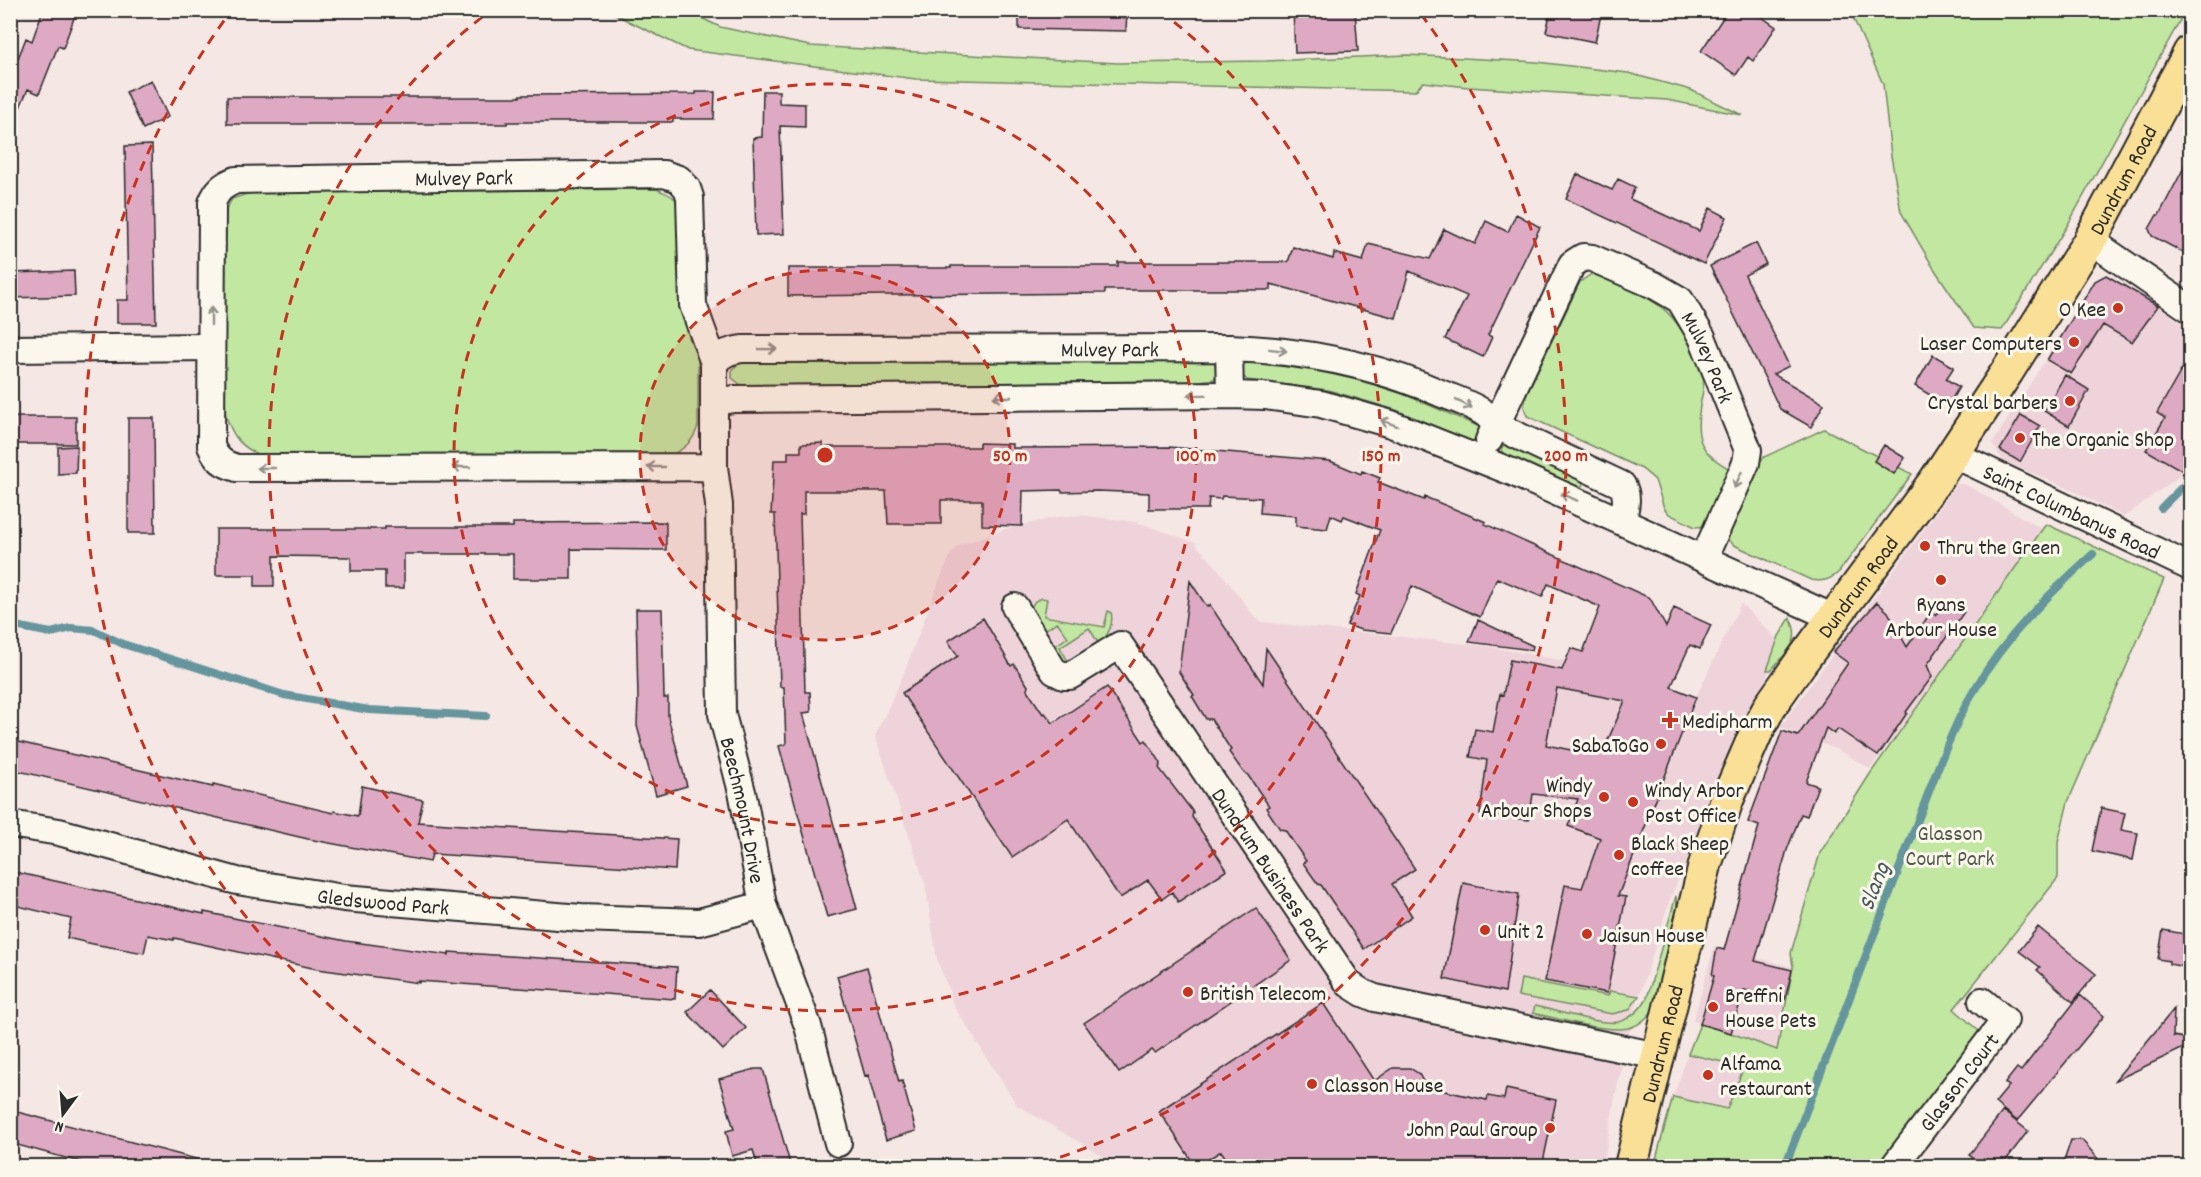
<svg xmlns="http://www.w3.org/2000/svg" width="2201" height="1177" viewBox="0 0 2201 1177" font-family="Dekko,sans-serif">
<style>
.built{fill:#eed4da}
.green{fill:#c1e7a1;stroke:#768966;stroke-width:1.5}
.lines{fill:none;stroke-linecap:round;stroke-linejoin:round}
.stream{stroke:#65959d;stroke-width:8}
.building{fill:#dea9c2;stroke:#2b2b2b;stroke-width:1.5;fill-rule:evenodd}
.minor-casing{stroke:#2b2b2b;stroke-width:30}
.major-casing{stroke:#2b2b2b;stroke-width:36}
.minor{stroke:#fbf7ec;stroke-width:26}
.major{stroke:#fadf96;stroke-width:32}
.oneway{stroke:#93918c}
.ring{fill:none;stroke:#c8321e;stroke-width:3;stroke-dasharray:10 8}
.poi-dot{fill:#c8321e;stroke:#fbf7ec;stroke-width:2}
.labels{text-anchor:middle;stroke-width:6;stroke-linejoin:round;paint-order:stroke}
.street-label{font-size:22px;fill:#2b2b2b;stroke:#fbf7ec}
.poi-label{font-size:22px;fill:#2b2b2b;stroke:#fbf7ec;text-anchor:start}
.park-label{font-size:22px;fill:#505a48;stroke:#fbf7ec}
.water-label{font-size:24px;font-style:italic;fill:#43575a;stroke:#fbf7ec}
.centre{fill:#c8321e;stroke:#fbf7ec;stroke-width:3}
.ring-label{font-size:18px;text-anchor:middle;font-weight:bold;fill:#c8321e;stroke:#fbf7ec;stroke-width:6;stroke-linejoin:round;paint-order:stroke}
</style>
<rect width="100%" height="100%" fill="#f5e7e4"/>
<filter id="ink" filterUnits="userSpaceOnUse"><feTurbulence type="fractalNoise" baseFrequency=".0167" numOctaves="2"/><feDisplacementMap in="SourceGraphic" scale="12" xChannelSelector="R" yChannelSelector="G"/><feConvolveMatrix kernelMatrix="1 2 1 2 8 2 1 2 1" color-interpolation-filters="sRGB"/></filter>
<g filter="url(#ink)">
<path class="built" d="M2106,275L2158,306L2190,329V460L2178,477L2124,517L2072,490L2003,461L1992,444L2095,281Z
M1957,484H1965L2044,530L1913,711L1870,769L1840,751L1780,727Z
M1080,515L1137,522L1194,542L1215,565L1254,616L1262,622L1486,646L1576,663L1696,697L1741,603L1781,644L1670,899L1634,1013L1615,1097L1603,1166H1119L1017,1105L955,1008L937,959L925,883L875,736L903,675L940,579L951,554L958,546L1005,529L1057,517Z
M1714,947L1793,967L1777,1051L1731,1033L1693,1021Z
M1688,1054L1744,1067L1727,1109L1673,1097Z"/>
<path class="green" d="M610,11H687L720,27L810,46L1117,63L1266,61L1407,55L1537,62L1628,73L1691,90L1742,115L1667,100L1468,87L1423,82L1415,91L916,79L688,50L628,21Z
M1850,11H2185L2067,226L2002,330L1974,328L1933,267L1901,212L1891,156L1883,84Z
M657,189C662,192 670,194 674,198C695,217 685,293 686,322C687,334 696,345 698,357V426C693,442 684,450 668,456L265,458C241,447 233,439 225,413L224,225L226,210L232,199L250,193Z
M1593,273C1606,274 1616,281 1627,287C1662,305 1674,312 1692,349C1696,356 1701,365 1703,374C1705,383 1703,392 1701,401C1694,436 1698,452 1730,469L1708,526L1695,527L1669,514L1664,508L1655,480L1642,469L1527,416L1524,407L1527,393L1580,282Z
M1198,360L1212,361L1216,364L1217,375L1214,379L1200,381L741,385L732,378V369L741,362Z
M1249,363L1299,367L1348,376L1406,395L1480,427L1482,432L1479,440L1471,442L1396,410L1328,390L1247,380L1240,373L1244,364Z
M1824,429L1912,474L1839,572C1830,580 1823,582 1811,580L1734,545L1728,540L1725,531L1756,466L1764,457Z
M1506,442L1586,475L1579,494L1505,459L1501,449Z
M2046,524L2164,579L2068,802L2058,842V878L1954,1009L1980,1032L1886,1166H1654L1673,1097L1727,1109L1744,1067L1688,1054L1700,1024L1731,1033L1777,1050L1793,967L1791,953L1820,853L1870,774Z
M1042,598L1047,599L1044,616L1104,627L1108,611L1111,612C1114,624 1108,636 1099,644L1089,628L1060,647L1069,663L1064,664L1052,648L1068,637L1057,622L1042,632L1029,610L1035,601Z
M1790,618C1803,642 1786,652 1771,670H1767L1779,636Z
M1676,896L1678,913L1654,1009C1648,1017 1641,1024 1632,1027C1610,1035 1557,1018 1533,1013L1535,1006C1553,1010 1602,1025 1618,1022C1631,1019 1640,1010 1647,998Z
M1521,979L1608,996L1610,991L1639,996L1629,1010L1612,1014L1518,996Z"/>
<g class="lines">
<path class="stream" d="M2161,508L2190,479
M10,625L51,633L71,628L94,630L123,644L284,695L369,710L486,716
M1785,1166L1941,760C1951,736 1961,711 1975,689C2005,637 2049,594 2093,554"/>
</g>
<path class="building" d="M43,10H77L63,48L58,46L39,94L28,89L10,130V79L26,38L32,41Z
M1019,10H1127L1126,31L1019,29Z
M1293,10H1355L1358,51L1295,53Z
M1551,10H1602L1595,42L1546,32Z
M1728,10H1752L1776,27L1753,61L1748,57L1736,75L1701,51Z
M151,80L168,117L143,129L126,92Z
M763,91H779V103L805,104V127L780,126L784,234L756,235L753,138L762,137Z
M696,92H715L714,119H673V122H507V124H227V97H520V95L696,94Z
M152,145L156,323H117V300H128L125,146Z
M2190,156V256L2152,236L2149,229L2157,215H2159Z
M1577,174L1612,190L1618,179L1635,187L1630,199L1699,231L1710,208L1727,217L1704,264L1566,199Z
M1516,214L1540,227L1488,335L1492,337L1483,357L1445,339L1467,296L1409,271L1396,318L1271,284V290H1105V293L788,296V268H951V266H1118V262H1288L1293,247L1333,259L1334,253L1363,261L1368,244L1430,259L1444,229L1475,244L1486,221L1508,232Z
M1756,243L1766,264L1745,275L1789,366L1773,374L1824,404L1811,427L1780,409L1710,266Z
M74,271L75,296L10,298V273Z
M2106,275L2158,306L2132,342L2103,325L2071,374L2047,360L2095,281Z
M1933,355L1954,367L1946,379L1959,387L1948,406L1915,386Z
M2190,355V457L2183,471L2146,450L2165,418L2157,413Z
M2065,375L2089,390L2069,426L2044,411Z
M2021,415L2040,426L2020,462L2000,450Z
M10,417H76V444H10Z
M128,418H154L155,533H128Z
M823,443V447H979V443L1012,444V448L1169,447L1330,461L1361,474L1362,471L1380,478L1378,482L1396,489L1424,500L1425,497L1486,522L1485,524L1650,598L1666,627L1674,608L1711,625L1700,649L1690,645L1671,687L1696,697L1618,896L1626,897L1607,993L1545,981L1565,885L1582,888L1600,838L1568,826L1578,799L1533,794L1529,820L1480,814L1487,760L1470,757L1475,729L1493,732L1500,694L1503,695L1510,660L1562,670L1571,648L1583,652L1600,607L1548,584L1542,597L1497,578L1480,617L1412,586L1391,633L1361,630L1347,625L1360,596L1356,594L1380,530L1344,516L1342,520L1331,515L1327,529L1296,526V516L1260,513L1261,498L1222,496L1221,499L1209,498L1208,509H1149V493L1097,491L1062,492L1061,490L1023,491L1022,526L982,525V500H941V524H888L886,491H804V514H800L805,692H810L811,712L803,713L857,909L827,917L779,746L786,744L784,687H780L775,514H771L774,460H788V452H801V444ZM1557,688L1625,701L1603,751L1587,747L1586,753L1546,745Z
M1884,445L1905,458L1894,474L1874,461Z
M77,446L76,473L58,474V447Z
M666,522V550L571,549V579H513V554H404V588H385V571H351V557L274,556V586H255V575H216V529H385V527H513V523Z
M1190,581L1207,607L1210,605L1263,684L1266,648L1415,869L1392,884L1412,916L1364,949L1321,885L1318,884L1303,863L1306,861L1285,830L1280,829L1266,808L1269,806L1247,774L1244,773L1229,752L1231,750L1211,719H1206L1192,696L1194,695L1179,672Z
M1947,601L1964,612L1927,665L1932,677L1906,712L1907,713L1878,756L1838,729L1834,734L1826,728L1806,782L1818,786L1807,816L1801,814L1787,850L1755,961L1792,970L1785,1000L1744,990L1731,1033L1700,1024L1714,976L1712,975L1717,948L1724,950L1759,826L1748,822L1782,731L1798,736L1848,663L1833,652L1877,602L1888,612L1907,647L1931,612L1936,616Z
M636,609H662L664,698H668V717L687,786L656,795L637,726L638,698Z
M983,618L1011,666L1014,664L1028,686L1027,690L1043,714L1045,713L1053,723L1107,687L1143,742L1146,740L1161,763L1159,768L1193,812L1192,817L1227,870L1178,902L1172,892L1162,899L1148,880L1120,898L1068,819L1012,857L902,693L958,656L948,641Z
M1478,620L1533,646L1532,650L1469,642Z
M10,740L213,787V784L333,813L334,811L358,816L362,786L423,800L418,822L677,839L675,870L432,854L430,862L308,839L10,769Z
M2101,808L2125,813L2121,830L2138,833L2133,860L2092,851Z
M10,871L204,914V912L346,941L449,955V952L677,967L675,999L419,981V983L317,969L174,938V940L148,935L144,953L93,944L67,938L71,919L10,904Z
M1463,883L1519,894L1505,992L1444,979Z
M1256,908L1291,960L1155,1053L1152,1050L1119,1073L1084,1023Z
M2038,927L2096,974L2073,1002L2037,970L2040,967L2019,951Z
M2163,930L2190,935V968L2169,964V961L2158,959Z
M867,967L899,1082L902,1081L916,1131L886,1140L868,1075L865,1076L837,976Z
M710,990L746,1028L723,1050L687,1012Z
M2080,995L2104,1016L2017,1121L1995,1103L2009,1086L2005,1083L2017,1068L2021,1071Z
M1323,1003L1374,1081L1393,1068H1410L1419,1074L1426,1087L1487,1100L1488,1096L1504,1099L1506,1089L1556,1100L1542,1167H1232L1221,1151L1196,1167L1159,1111Z
M2174,1009L2173,1036L2190,1039V1045L2114,1081Z
M755,1069H763L791,1167H758L753,1150L732,1156L726,1131L734,1129L719,1079Z
M10,1110L200,1160L199,1167H99L10,1143Z
M2003,1111L2028,1131L2001,1167H1966L1973,1158L1969,1155Z
M2071,1140H2082L2105,1167H2062Z"/>
<g class="lines">
<g class="minor-casing">
<g id="minor">
<path d="M2090,240L2190,309"/>
<path d="M1229,348L1230,395"/>
<path d="M10,349L211,347"/>
<path id="s1" d="M714,363C722,353 730,351 742,349L1229,348C1304,350 1376,365 1445,395C1458,400 1475,406 1487,415C1490,417 1492,422 1495,425L1622,485C1629,496 1625,508 1623,520"/>
<path d="M715,402L734,399L1230,395L1265,396L1321,404L1391,424L1512,472L1834,618"/>
<path id="s2" d="M1489,440L1572,264L1583,257L1592,258L1654,285L1680,300L1702,337L1748,450L1746,463L1704,558"/>
<path id="s3" d="M1953,454L2190,567"/>
<path id="s4" d="M714,467L237,468C223,464 217,460 211,446L212,203C217,190 223,185 236,180L664,174L679,179L687,188L690,197L693,305L714,363V467L719,505L722,714L743,796L763,905L808,1026L838,1143"/>
<path id="s5" d="M1015,607L1054,671L1064,676H1070L1120,645L1349,984L1363,993L1375,998L1658,1056"/>
<path id="s6" d="M10,824L59,832L237,881L344,898L581,918L699,922L763,905"/>
<path id="s7" d="M1894,1166L2005,1020L1982,1001"/>
</g>
</g>
<g class="major-casing">
<g id="major">
<path id="s8" d="M1631,1166L1705,865L1727,800L1756,733L1770,706L1801,662L1935,481L2007,372L2090,240L2190,52"/>
</g>
</g>
<use href="#minor" class="minor"/>
<use href="#major" class="major"/>
</g>
<defs><path id="oneway-shaft" d="M-6 0H5M1.5-3L5.5 0L1.5 3" fill="none" stroke-width="1.6" stroke-linecap="round" stroke-linejoin="round" transform="scale(1.5)"/></defs>
<g class="oneway">
<use href="#oneway-shaft" transform="translate(211 316) rotate(-90)"/>
<use href="#oneway-shaft" transform="translate(768 349) rotate(-1)"/>
<use href="#oneway-shaft" transform="translate(1278 350) rotate(7)"/>
<use href="#oneway-shaft" transform="translate(1197 395) rotate(179)"/>
<use href="#oneway-shaft" transform="translate(1002 397) rotate(-180)"/>
<use href="#oneway-shaft" transform="translate(1464 404) rotate(26)"/>
<use href="#oneway-shaft" transform="translate(1389 423) rotate(-159)"/>
<use href="#oneway-shaft" transform="translate(461 467) rotate(180)"/>
<use href="#oneway-shaft" transform="translate(656 467) rotate(180)"/>
<use href="#oneway-shaft" transform="translate(266 468) rotate(180)"/>
<use href="#oneway-shaft" transform="translate(1738 480) rotate(114)"/>
<use href="#oneway-shaft" transform="translate(1569 497) rotate(-156)"/>
</g>
</g>
<circle cx="825" cy="455" r="185" fill="#c8321e" fill-opacity=".12"/>
<g class="ring">
<circle cx="825" cy="455" r="185"/>
<circle cx="825" cy="455" r="371"/>
<path d="M1160 11A556 556 0 1 1 490 11"/>
<path d="M615 1165A741 741 0 0 1 229 14M1421 14A741 741 0 0 1 1035 1165"/>
</g>
<g class="poi-dot">
<circle cx="2118" cy="308" r="6"/>
<circle cx="2074" cy="342" r="6"/>
<circle cx="2070" cy="401" r="6"/>
<circle cx="2020" cy="438" r="6"/>
<circle cx="1925" cy="546" r="6"/>
<circle cx="1941" cy="580" r="6"/>
<path d="M1667 711h6v6h6v6h-6v6h-6v-6h-6v-6h6z"/>
<circle cx="1661" cy="744" r="6"/>
<circle cx="1604" cy="797" r="6"/>
<circle cx="1633" cy="802" r="6"/>
<circle cx="1619" cy="855" r="6"/>
<circle cx="1485" cy="930" r="6"/>
<circle cx="1587" cy="934" r="6"/>
<circle cx="1188" cy="992" r="6"/>
<circle cx="1713" cy="1007" r="6"/>
<circle cx="1708" cy="1075" r="6"/>
<circle cx="1312" cy="1084" r="6"/>
<circle cx="1550" cy="1128" r="6"/>
</g>
<g class="labels">
<g class="street-label">
<text dy="8" stroke="none"><textPath href="#s4" startOffset="1018">Mulvey Park</textPath></text>
<text dy="8" stroke="none"><textPath href="#s8" startOffset="1116">Dundrum Road</textPath></text>
<text dy="8" stroke="none"><textPath href="#s1" startOffset="400">Mulvey Park</textPath></text>
<text dy="8" stroke="none"><textPath href="#s2" startOffset="378">Mulvey Park</textPath></text>
<text dy="8" stroke="none"><textPath href="#s3" startOffset="132">Saint Columbanus Road</textPath></text>
<text dy="8" stroke="none"><textPath href="#s8" startOffset="630">Dundrum Road</textPath></text>
<text dy="8" stroke="none"><textPath href="#s4" startOffset="1875">Beechmount Drive</textPath></text>
<text dy="8" stroke="none"><textPath href="#s5" startOffset="422">Dundrum Business Park</textPath></text>
<text dy="8" stroke="none"><textPath href="#s6" startOffset="382">Gledswood Park</textPath></text>
<text dy="8" stroke="none"><textPath href="#s8" startOffset="126">Dundrum Road</textPath></text>
<text dy="8" stroke="none"><textPath href="#s7" startOffset="106">Glasson Court</textPath></text>
</g>
<g class="poi-label">
<text x="2106" y="316" text-anchor="end">O Kee</text>
<text x="2062" y="350" text-anchor="end">Laser Computers</text>
<text x="2058" y="409" text-anchor="end">Crystal barbers</text>
<text x="2032" y="446">The Organic Shop</text>
<text x="1937" y="554">Thru the Green</text>
<text x="1941" y="611" text-anchor="middle">Ryans<tspan x="1941" dy="25">Arbour House</tspan></text>
<text x="1682" y="728">Medipharm</text>
<text x="1649" y="752" text-anchor="end">SabaToGo</text>
<text x="1592" y="792" text-anchor="end">Windy<tspan x="1592" dy="25">Arbour Shops</tspan></text>
<text x="1645" y="797">Windy Arbor<tspan x="1645" dy="25">Post Office</tspan></text>
<text x="1631" y="850">Black Sheep<tspan x="1631" dy="25">coffee</tspan></text>
<text x="1497" y="938">Unit 2</text>
<text x="1599" y="942">Jaisun House</text>
<text x="1200" y="1000">British Telecom</text>
<text x="1725" y="1002">Breffni<tspan x="1725" dy="25">House Pets</tspan></text>
<text x="1720" y="1070">Alfama<tspan x="1720" dy="25">restaurant</tspan></text>
<text x="1324" y="1092">Classon House</text>
<text x="1538" y="1136" text-anchor="end">John Paul Group</text>
</g>
<g class="park-label">
<text x="1950" y="840">Glasson<tspan x="1950" dy="25">Court Park</tspan></text>
</g>
<g class="water-label">
<text transform="translate(1873 886) rotate(-69)" y="8">Slang</text>
</g>
</g>
<circle cx="825" cy="455" r="9" class="centre"/>
<g class="ring-label">
<text x="1010" y="461">50 m</text>
<text x="1196" y="461">100 m</text>
<text x="1381" y="461">150 m</text>
<text x="1566" y="461">200 m</text>
</g>
<rect width="2201" height="1177" fill="none" stroke="#fbf7ec" stroke-width="36"/>
<rect x="18" y="18" width="2165" height="1141" fill="none" stroke="#2b2b2b" stroke-width="2" filter="url(#ink)"/>
<g transform="translate(63 1114) rotate(196)" stroke="#fbf7ec" stroke-width="4.5" paint-order="stroke">
<path d="M0-4.5L10 22L0 15L-10 22Z" fill="#2b2b2b"/>
<text y="-9" font-size="16" font-weight="bold" text-anchor="middle" fill="#2b2b2b">N</text>
</g>
</svg>
